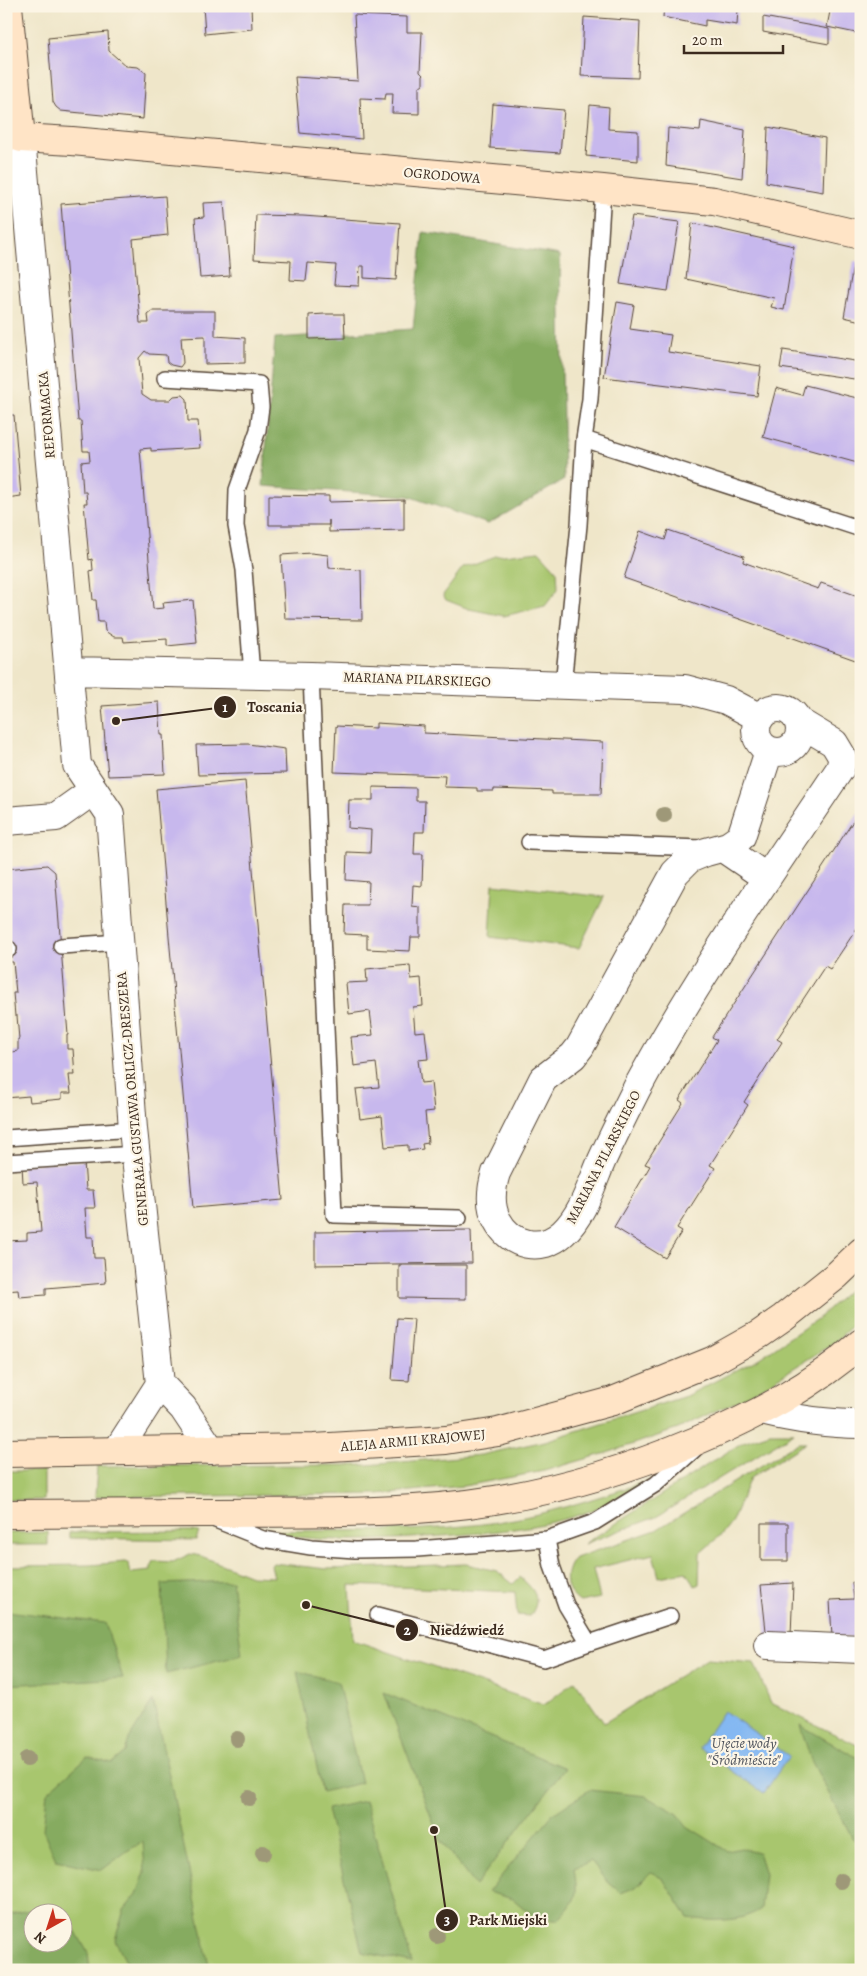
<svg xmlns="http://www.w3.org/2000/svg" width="867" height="1976" viewBox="0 0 867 1976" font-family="Alegreya,serif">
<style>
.green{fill:#a8c66e;stroke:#727846;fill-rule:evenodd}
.forest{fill:#86ab61;stroke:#606a40}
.water{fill:#84b8f2;stroke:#607188}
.building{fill:#c7b8ed}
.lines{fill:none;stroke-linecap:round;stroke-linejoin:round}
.lane-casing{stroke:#564638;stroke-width:18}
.street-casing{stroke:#564638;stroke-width:30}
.secondary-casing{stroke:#564638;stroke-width:30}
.lane{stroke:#fff;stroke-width:15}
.street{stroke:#fff;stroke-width:28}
.secondary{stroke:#ffe4c6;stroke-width:28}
.tree{fill:#9e9878}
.labels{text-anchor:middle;stroke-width:4.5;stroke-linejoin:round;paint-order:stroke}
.street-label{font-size:14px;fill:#3b2a1e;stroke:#fcf5e5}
.water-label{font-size:15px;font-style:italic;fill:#51555e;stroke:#fcf5e5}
.leader{fill:none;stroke:#3b2a1e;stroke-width:2}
.callout-dot{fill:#3b2a1e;stroke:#fcf5e5;stroke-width:2}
.mark-label{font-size:15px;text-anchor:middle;font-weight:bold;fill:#fff}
.callout-label{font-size:15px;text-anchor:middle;font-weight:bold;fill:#3b2a1e;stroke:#fcf5e5;stroke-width:4.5;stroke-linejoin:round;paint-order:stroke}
</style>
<rect width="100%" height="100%" fill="#fcf5e5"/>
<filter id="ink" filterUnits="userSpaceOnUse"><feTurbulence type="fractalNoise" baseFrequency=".02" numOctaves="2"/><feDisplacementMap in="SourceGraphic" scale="10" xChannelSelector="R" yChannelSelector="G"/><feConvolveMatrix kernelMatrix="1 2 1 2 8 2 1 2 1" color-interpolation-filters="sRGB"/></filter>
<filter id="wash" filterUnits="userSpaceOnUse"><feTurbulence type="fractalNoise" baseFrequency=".0096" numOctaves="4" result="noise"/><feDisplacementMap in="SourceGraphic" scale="20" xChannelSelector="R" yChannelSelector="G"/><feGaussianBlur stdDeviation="1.12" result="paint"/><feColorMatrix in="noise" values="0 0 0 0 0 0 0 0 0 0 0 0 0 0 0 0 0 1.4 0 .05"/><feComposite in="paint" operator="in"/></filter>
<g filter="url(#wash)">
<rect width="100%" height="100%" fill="#efe6c9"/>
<path class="green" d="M539,551L557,571L558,589L545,606L504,616L469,609L446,600L443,595L463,568L495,556Z
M493,884L604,897L579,948L490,937Z
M861,1279V1318L832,1344L754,1393L678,1429L610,1452L544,1471L464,1486L378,1494L95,1497L97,1466L367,1465L481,1455L545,1441L686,1396L758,1359L817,1319Z
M770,1433H794L656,1517L584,1544L743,1442Z
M798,1443H806L750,1478L732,1521L722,1534L700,1553L699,1584L695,1586L686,1572L659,1577L653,1554L593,1569L600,1598L580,1602C564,1592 562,1572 575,1558L656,1530Z
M6,1471H44V1500H6Z
M647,1481C626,1494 605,1506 582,1514C531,1530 478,1534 425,1537C371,1541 315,1543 262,1531C332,1530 404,1533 474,1525C533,1519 591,1500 647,1481Z
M190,1531L199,1532L196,1540L69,1538V1532Z
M48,1532V1545H6V1533Z
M190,1554L201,1556L251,1576L274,1577L271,1565L273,1563L327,1569L466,1564L497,1571L513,1584L520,1577C533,1589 543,1598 530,1616L517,1615L515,1592L350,1585L353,1640L544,1705L575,1681L604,1723L707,1659L754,1663L771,1703L861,1747V1970H6V1566L90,1565L125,1562L129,1564L131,1573L151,1571V1567L154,1561L173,1562ZM32,1914H62V1944H32Z"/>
<path class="forest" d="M423,232L560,255L564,480L488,524L408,496L263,486L275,338L413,329Z
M232,1581L242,1655L166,1674L162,1584Z
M6,1611L105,1623L123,1678L6,1685Z
M297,1671L338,1682L361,1783L322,1792Z
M384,1693L565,1768L475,1886L440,1840Z
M153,1700L210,1970H131L115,1940L124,1910L137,1894L145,1872L143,1842L127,1851L102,1870L56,1860L43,1830L47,1793L87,1757L112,1763L125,1752L129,1739Z
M800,1725L861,1760V1844L853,1839L811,1760Z
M589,1790L646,1796L678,1814L687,1826L727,1851L742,1848L758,1852L765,1874L761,1909C740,1923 712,1921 688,1918L663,1879L651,1872L636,1887L621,1893L608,1882L591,1861L574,1868C578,1896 578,1899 558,1920H538L513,1899L488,1892L553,1814Z
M365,1801L412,1963L362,1952L327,1809Z
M43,1907L47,1913L32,1914V1944H62L63,1926L75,1930L88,1953L90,1970H6V1925L10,1914Z"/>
<path class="water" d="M724,1711L789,1756L764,1793L699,1748Z"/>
<g id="blocks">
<path class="building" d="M203,6H251L252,29L205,34Z
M664,6H725L738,9L737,25L705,20V26L663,17Z
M831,6H861V34L827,27Z
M354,15L407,17V32H422L420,72L423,75V84L419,87V114L392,113L393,93H386L385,99L360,98L362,139L300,133L295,77L358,81Z
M584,17L640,21L638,78L581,76Z
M763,17L829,29V44L763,32Z
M108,32L109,51L126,66L138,67L146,73L143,119L61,111L56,107L53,102L48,38Z
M493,104L564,110L560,153L490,148Z
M590,105L609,107L608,129L638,131V161L586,156Z
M701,121L745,130L742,178L666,166L668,128L700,131Z
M768,127L825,138L823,192L766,182Z
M165,196L168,235L133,239L140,323H149L148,315L153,311H215V336L245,338V363L205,364V336L181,337L183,363L180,367L171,365L167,362L166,355L149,354L145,351L139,358L142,394L151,400H170L174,396L183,395L187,399L188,421H198L200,448L151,451V448L140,449L153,609L164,608L163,603L193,600L197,643L167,646V639L124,642L123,637H114L105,631L104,622H98L96,600H93L90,571L93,570L92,559L89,560L84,503H87L86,492H83L81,462L90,461L89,451H83L81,421H78L61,204Z
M224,202L230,276L200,278L195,218L204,217L203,203Z
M256,215L303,216L400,223L396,280L364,278V266H360L359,286L334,285L336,265L308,263L306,281L290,280L291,261L254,259Z
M632,216L679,222L668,291L620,284Z
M692,223L794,246L784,310L771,307L774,298L686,279Z
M854,261L861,262V321L844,317Z
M617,302L634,305L630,329L671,335L668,352L761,366L757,396L604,377Z
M325,314H344L345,338L309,339V315Z
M783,350L861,362V380L780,368Z
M805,385L861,399V464L763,437L776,388L802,395Z
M6,415H14L21,496L6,498Z
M269,495L329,496V502L404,500V530L329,532V520V525H269Z
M668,530L744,556L743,562L818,589L821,583L861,597V662L624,578L640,531L665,540Z
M311,553L328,555L329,568L361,570L362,620L285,619L281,555Z
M159,702L161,735H163L165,774L108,776L102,706Z
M376,723L424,726V733L603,742L601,794H552V791L494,789V791H477V788L444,787L445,776L334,772L336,726L376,728Z
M248,744L285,749L286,773L198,775L196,745Z
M245,781L283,1200L193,1208L156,789Z
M373,787L416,788V801H425L424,832H415L414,854H423L422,886L413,885L412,906L420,907V937H411L410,951L367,949V935L344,934L345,905H368L369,882L346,880L347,852L370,853L371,830L348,828L349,800H373Z
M861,809V912L858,915L861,917V922L830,969L825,966L777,1039L782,1042L744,1102L748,1105L710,1165L715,1168L677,1228L682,1231L665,1258L614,1227L650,1166L645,1164L683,1103L679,1100L717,1040L712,1037Z
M47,865L55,872L68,1035H67V1049H73L75,1075H69L71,1093H62V1099L30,1102L29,1096L6,1098V1053L18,1051V1039H19L17,1016H15L13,993H16L13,962H10L9,941H6V869Z
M410,965L411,979L421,978L423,1006L413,1007L415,1032L425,1031L428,1059L418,1060L421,1083L431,1082L434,1111L425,1112L428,1143L422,1144L423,1149L408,1151V1145L385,1147L382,1116L360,1119L356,1089L379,1087L376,1063L354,1066L351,1037L373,1035L370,1011L349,1014L346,983L367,982L366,969Z
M84,1161L86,1190H93L95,1208H85L87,1237H93L94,1258H104L106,1283L46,1288V1295L19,1297L18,1290L6,1291V1241L27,1240V1233L41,1232L37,1182L23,1183L22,1165Z
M471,1230L472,1263L315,1265V1232Z
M399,1265H466V1299L399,1298Z
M397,1318L414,1319L409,1381L392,1380Z
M761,1523H788V1561H761Z
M852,1582L861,1584V1638L832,1637L830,1600L854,1599Z
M793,1583L791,1636L767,1640L761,1585Z"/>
</g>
</g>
<g filter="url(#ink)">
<use href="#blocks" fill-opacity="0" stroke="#564638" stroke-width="1"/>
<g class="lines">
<g class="lane-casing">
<path id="lane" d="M165,378L259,384L261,407L258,430L237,490L236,526L244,570L252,675
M584,439L861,529
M311,676L334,1215L459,1218
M563,685L579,525L584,439L590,399L603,189
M529,842L702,848
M61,946L120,942
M6,950L9,949
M6,1138L133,1129
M6,1162L136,1154
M213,1519L263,1539L311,1547L355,1550L417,1549L547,1539L595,1522L656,1484L695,1449
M378,1615L544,1659L589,1643L566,1605L552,1566L547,1539
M589,1643L670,1616"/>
</g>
<g class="street-casing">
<path id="street" d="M21,138L77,765L110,814L133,1129L160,1384
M69,671L311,676L685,689L726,700L760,718
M756 730a22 22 0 1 1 44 0a22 22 0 1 1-44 0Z
M769,751L741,837L728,846L706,852L689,859L675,873L580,1047L573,1056L543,1079L496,1173C491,1189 489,1205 497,1220C511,1246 541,1253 563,1233C583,1215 592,1183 602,1160C613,1136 625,1112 637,1088C697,977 770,874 840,769L843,758L834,743L799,722
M6,821L56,817L94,790
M723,848L767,878
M160,1384L183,1408L211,1450
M761,1411C794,1419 827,1424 861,1424
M117,1451L160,1384
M768,1645L861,1649"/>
</g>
<g class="secondary-casing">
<path id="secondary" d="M8,6L21,138L72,141L603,189L714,201L861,235
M6,1453L314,1448L446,1440L498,1432L613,1401L712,1361L760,1334L783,1318L837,1275L861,1252
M6,1514C71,1514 135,1513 199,1513C288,1512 379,1515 468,1504C547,1494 622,1472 696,1441C755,1416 813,1386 861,1343"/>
</g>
<use href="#lane" class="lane"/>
<use href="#street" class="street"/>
<use href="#secondary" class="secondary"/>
</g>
<g class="tree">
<circle cx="664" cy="815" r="8"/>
<circle cx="237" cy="1739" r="8"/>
<circle cx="27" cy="1759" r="8"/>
<circle cx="249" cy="1798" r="8"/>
<circle cx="263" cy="1853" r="8"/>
<circle cx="841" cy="1881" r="8"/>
<circle cx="437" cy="1936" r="8"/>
</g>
</g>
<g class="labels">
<g class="street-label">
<text transform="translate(442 175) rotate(5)" y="5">OGRODOWA</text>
<text transform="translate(46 415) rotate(-95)" y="5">REFORMACKA</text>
<text transform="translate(417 679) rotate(2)" y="5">MARIANA PILARSKIEGO</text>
<text transform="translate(132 1099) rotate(-95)" y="5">GENERAŁA GUSTAWA ORLICZ-DRESZERA</text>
<text transform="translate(603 1157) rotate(-63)" y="5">MARIANA PILARSKIEGO</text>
<text transform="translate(413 1440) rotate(-5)" y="5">ALEJA ARMII KRAJOWEJ</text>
</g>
<g class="water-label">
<text x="744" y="1748">Ujęcie wody<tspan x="744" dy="17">"Śródmieście"</tspan></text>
</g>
</g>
<path class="leader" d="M116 721L225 707M306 1605L407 1630M434 1830L447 1920"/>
<g class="callout-dot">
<circle cx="116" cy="721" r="5"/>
<circle cx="306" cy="1605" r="5"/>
<circle cx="434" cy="1830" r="5"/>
<circle cx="225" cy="707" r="12"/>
<circle cx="407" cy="1630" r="12"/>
<circle cx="447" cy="1920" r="12"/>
</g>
<g class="mark-label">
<text x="225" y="712">1</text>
<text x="407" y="1635">2</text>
<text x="447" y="1925">3</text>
</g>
<g class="callout-label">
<text x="275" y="712">Toscania</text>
<text x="467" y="1635">Niedźwiedź</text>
<text x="508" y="1925">Park Miejski</text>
</g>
<rect width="867" height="1976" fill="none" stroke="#fcf5e5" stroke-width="25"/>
<g transform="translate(48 1928) rotate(219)"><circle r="24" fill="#fcf5e5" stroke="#afa495"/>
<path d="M0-4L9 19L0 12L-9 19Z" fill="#c8321e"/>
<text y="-8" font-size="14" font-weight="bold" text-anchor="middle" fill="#3b2a1e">N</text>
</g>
<path d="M684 45v8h99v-8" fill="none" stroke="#3b2a1e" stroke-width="2.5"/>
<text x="692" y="45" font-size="15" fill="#3b2a1e" stroke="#fcf5e5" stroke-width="4" paint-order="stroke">20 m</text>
</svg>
